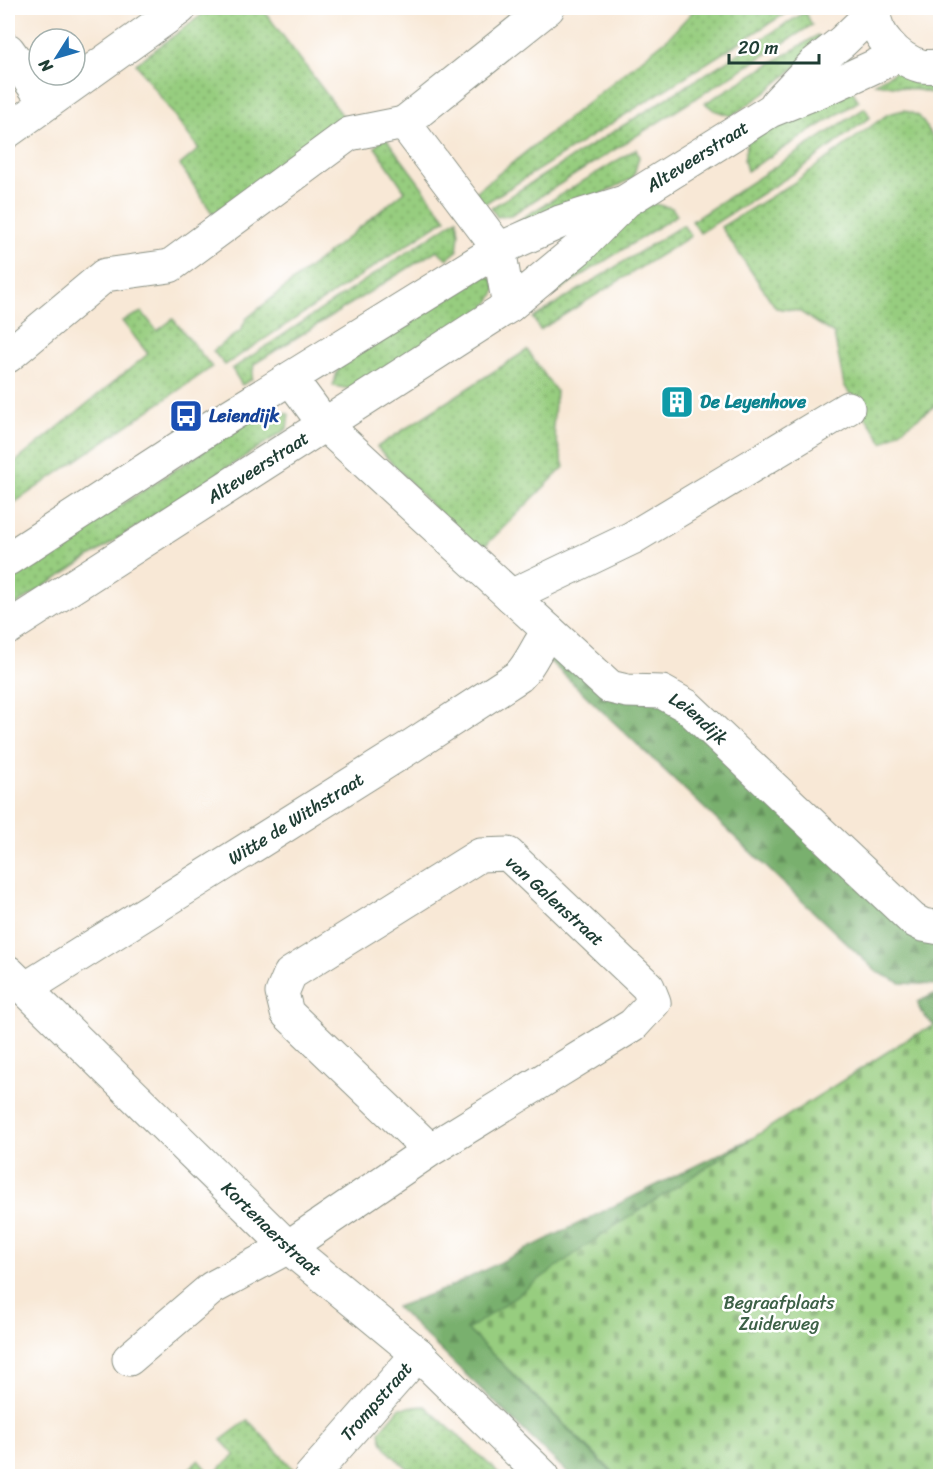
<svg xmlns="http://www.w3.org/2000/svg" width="948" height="1484" viewBox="0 0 948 1484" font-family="Sriracha,sans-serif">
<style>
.grass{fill:url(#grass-dots);stroke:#5b855a;stroke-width:1.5}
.forest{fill:url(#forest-firs);stroke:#4c7651;stroke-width:1.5}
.cemetery{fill:url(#cemetery-stones);stroke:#5b855a;stroke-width:1.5}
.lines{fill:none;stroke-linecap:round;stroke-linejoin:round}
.minor-casing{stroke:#8c9285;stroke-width:35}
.minor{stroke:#fff;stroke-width:33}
.labels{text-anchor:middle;stroke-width:5;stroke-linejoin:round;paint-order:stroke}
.street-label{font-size:18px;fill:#1f3d34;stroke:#fff}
.culture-label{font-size:18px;font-weight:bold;fill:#0d838f;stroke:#fff;text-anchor:start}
.transit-label{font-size:18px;font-weight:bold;fill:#164399;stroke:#fff;text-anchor:start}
.park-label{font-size:18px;fill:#3d6147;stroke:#fff}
</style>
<defs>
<pattern id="grass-dots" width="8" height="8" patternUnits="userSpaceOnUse" patternTransform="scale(1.5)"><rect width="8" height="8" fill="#97cd7f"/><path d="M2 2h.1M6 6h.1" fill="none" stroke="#7ba869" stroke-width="1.8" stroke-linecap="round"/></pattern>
<pattern id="forest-firs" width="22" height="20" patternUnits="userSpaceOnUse" patternTransform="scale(1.5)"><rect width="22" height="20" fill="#79b06e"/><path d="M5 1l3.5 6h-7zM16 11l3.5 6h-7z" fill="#63905b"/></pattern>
<pattern id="cemetery-stones" width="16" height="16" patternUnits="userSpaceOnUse" patternTransform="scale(1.5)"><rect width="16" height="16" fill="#97cd7f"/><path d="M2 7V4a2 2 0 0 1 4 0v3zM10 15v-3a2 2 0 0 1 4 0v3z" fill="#7ba869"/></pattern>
</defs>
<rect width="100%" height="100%" fill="#fff"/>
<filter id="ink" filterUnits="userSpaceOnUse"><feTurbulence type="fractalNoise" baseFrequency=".0167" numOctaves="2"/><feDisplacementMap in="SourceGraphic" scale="12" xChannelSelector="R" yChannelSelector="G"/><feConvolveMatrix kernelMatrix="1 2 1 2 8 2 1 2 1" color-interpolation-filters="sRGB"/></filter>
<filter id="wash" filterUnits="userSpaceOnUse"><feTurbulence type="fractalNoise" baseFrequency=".008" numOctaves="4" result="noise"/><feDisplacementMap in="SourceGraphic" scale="24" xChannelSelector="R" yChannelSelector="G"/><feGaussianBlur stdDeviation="1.35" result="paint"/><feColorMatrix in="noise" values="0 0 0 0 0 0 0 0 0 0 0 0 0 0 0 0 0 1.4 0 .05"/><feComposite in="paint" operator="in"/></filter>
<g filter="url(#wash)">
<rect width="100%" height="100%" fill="#f8e8d6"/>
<path class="grass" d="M211,8H262L346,120L214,216L180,165L199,149L136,64Z
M696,8H794L484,204L476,192L668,38Z
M805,12L812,25L511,215L497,217L491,208Z
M818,35L824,43L765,93L731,116L714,110L705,103Z
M898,70L940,82V97L924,91L875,83Z
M849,86L859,101L747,171L744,160L747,142Z
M865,108L870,117L801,169L700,233L692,221Z
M904,110L919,116L940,147V402L883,443L844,385L834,334L799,311L776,308L721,227L792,184L888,114Z
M385,137L446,219L225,365L213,351L241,330L246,319L405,191L375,147Z
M636,149L639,157L633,178L576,207L519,226L514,223Z
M651,203L672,208L677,215L553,294L547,295L586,255Z
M457,219L459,234L457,251L447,259L437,250L254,364L252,379L242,385L232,369Z
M683,225L691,236L540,330L533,318Z
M482,273L492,279L496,290L484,311L351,389L333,386L337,372L345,360Z
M142,312L157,331L173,319L212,367L8,507V468L148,354L122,321Z
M527,350L556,391L553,427L564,467L477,554L377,447Z
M278,412L289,414L287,429L8,610V579L262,413Z
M425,1406L502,1476H416C403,1464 381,1451 380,1431L400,1408Z
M248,1420L299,1475L298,1476H181L199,1460L212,1475L235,1455L221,1440Z"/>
<path class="forest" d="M546,652L662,703L940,935V984L937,985L901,983L877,972L542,654Z
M932,995H940V1008L936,1013L940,1023L935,1026C928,1019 918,1012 918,1002Z
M752,1138L468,1330L615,1476H571L396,1307L448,1288Z"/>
<path class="cemetery" d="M940,1023V1476H617L468,1330L607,1231L909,1038Z"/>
</g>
<g filter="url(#ink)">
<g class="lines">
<g class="minor-casing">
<g id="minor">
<path d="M874,8C872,33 898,60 921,66C927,67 935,66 940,66"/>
<path d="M8,50L46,103"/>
<path d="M777,103L814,64L842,42L873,12"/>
<path d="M404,123L548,8"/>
<path d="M8,131L180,8"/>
<path d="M8,356L105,275L170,266L349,134L404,123L499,249L509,306"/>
<path id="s1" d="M291,379L325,425L610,687L627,691L662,692L687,706L913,920L923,925L940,928"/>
<path d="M8,559L213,426L499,249L560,222L621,203"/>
<path d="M511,596L632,538L848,408"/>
<path id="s2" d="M8,628L509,306L578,249L626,201L770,111L832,86L899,55"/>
<path id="s3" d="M8,972L288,1247L418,1354L543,1476"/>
<path id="s4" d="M25,989L410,747L519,676C532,663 537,645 549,631"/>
<path d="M129,1359L212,1288L288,1247L430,1150L633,1025L654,1002L648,987L508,854L480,855L290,974L282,993L287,1013L430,1150"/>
<path id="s5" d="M311,1476L418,1354"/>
</g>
</g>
<use href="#minor" class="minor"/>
</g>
</g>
<defs>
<g id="building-square" transform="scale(1.725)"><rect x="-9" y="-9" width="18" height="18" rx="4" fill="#0f9aa8" stroke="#fff"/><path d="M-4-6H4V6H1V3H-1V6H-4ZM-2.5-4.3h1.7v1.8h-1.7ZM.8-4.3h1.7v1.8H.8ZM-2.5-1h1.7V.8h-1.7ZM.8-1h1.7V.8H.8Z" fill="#fff"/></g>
<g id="bus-square" transform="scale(1.725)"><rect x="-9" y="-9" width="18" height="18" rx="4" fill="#1a4fb4" stroke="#fff"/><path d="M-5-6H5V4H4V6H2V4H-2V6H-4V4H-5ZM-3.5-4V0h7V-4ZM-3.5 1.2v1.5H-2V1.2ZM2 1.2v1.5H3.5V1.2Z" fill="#fff"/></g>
</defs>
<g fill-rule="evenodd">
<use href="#building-square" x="677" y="402"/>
<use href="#bus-square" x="186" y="416"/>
</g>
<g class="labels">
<g class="street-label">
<text dy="6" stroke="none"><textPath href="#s2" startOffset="837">Alteveerstraat</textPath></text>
<text dy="6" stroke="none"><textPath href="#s2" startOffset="297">Alteveerstraat</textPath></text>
<text dy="6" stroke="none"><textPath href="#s1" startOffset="542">Leiendijk</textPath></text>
<text dy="6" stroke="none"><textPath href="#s4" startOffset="320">Witte de Withstraat</textPath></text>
<text transform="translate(555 901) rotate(42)" y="6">van Galenstraat</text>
<text dy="6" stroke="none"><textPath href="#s3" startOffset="368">Kortenaerstraat</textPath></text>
<text dy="6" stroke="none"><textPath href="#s5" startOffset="99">Trompstraat</textPath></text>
</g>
<g class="culture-label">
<text x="700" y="408">De Leyenhove</text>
</g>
<g class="transit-label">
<text x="209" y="422">Leiendijk</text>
</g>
<g class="park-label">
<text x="779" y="1309">Begraafplaats<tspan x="779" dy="21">Zuiderweg</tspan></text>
</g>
</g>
<rect width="948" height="1484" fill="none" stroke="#fff" stroke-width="30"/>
<g transform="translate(57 57) rotate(233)"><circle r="28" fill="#ffffff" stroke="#a5b1ae" stroke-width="1.5"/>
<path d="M0-4.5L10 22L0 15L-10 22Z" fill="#1f6fb2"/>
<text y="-9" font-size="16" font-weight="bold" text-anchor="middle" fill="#1f3d34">N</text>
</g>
<path d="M729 54v9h90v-9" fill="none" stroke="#1f3d34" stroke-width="3"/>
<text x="738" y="54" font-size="18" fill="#1f3d34" stroke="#ffffff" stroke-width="4.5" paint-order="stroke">20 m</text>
</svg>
